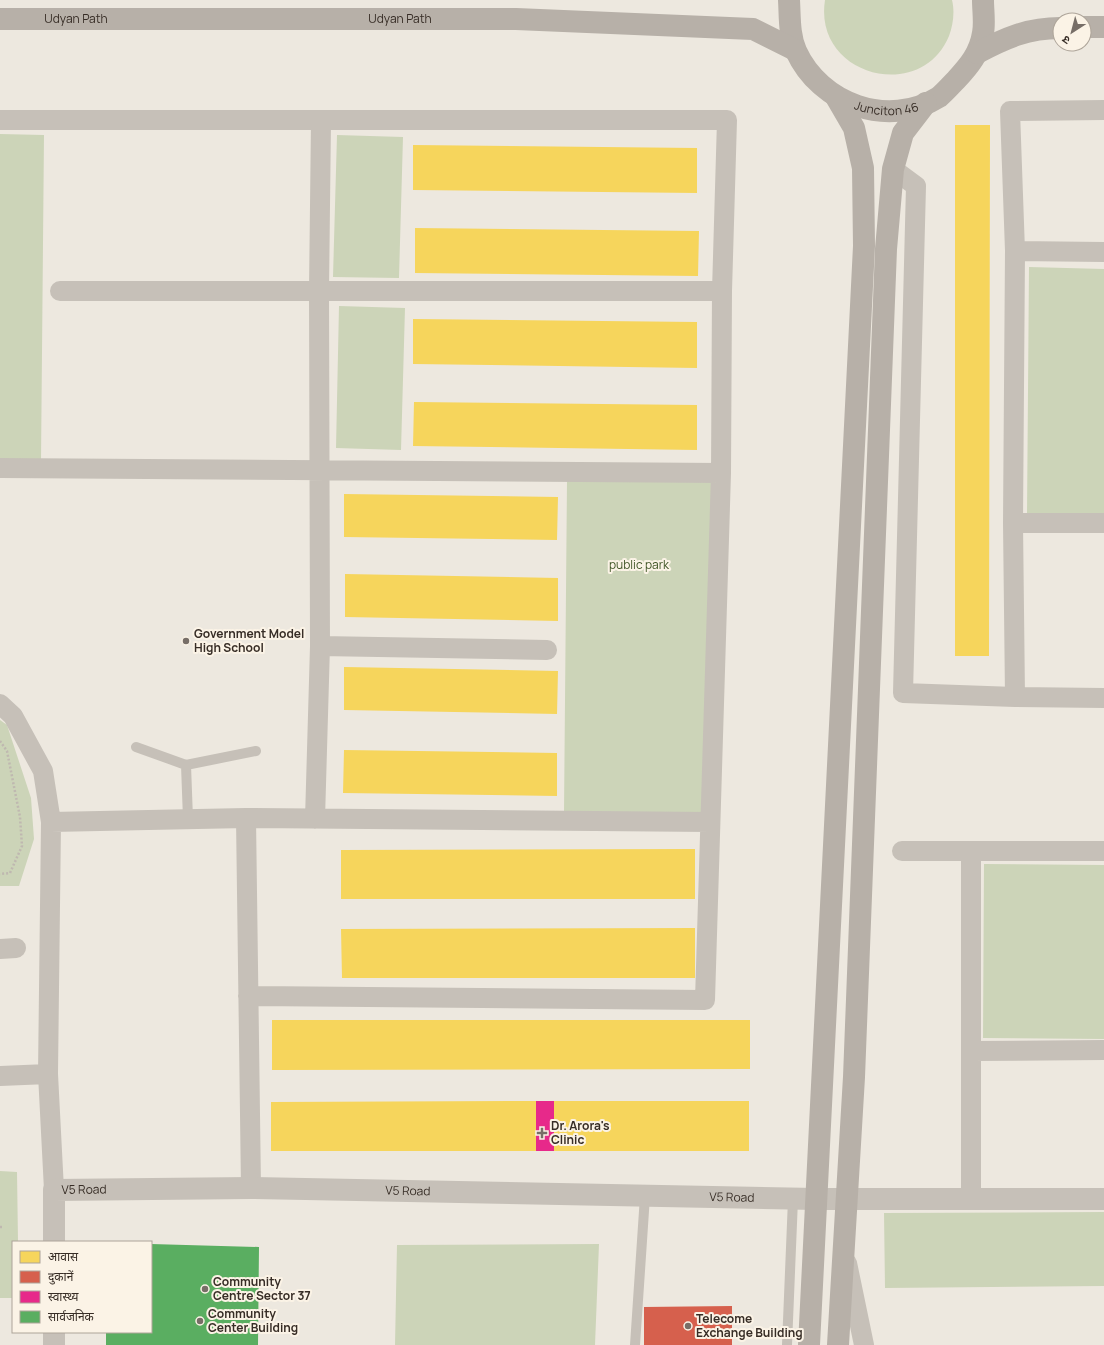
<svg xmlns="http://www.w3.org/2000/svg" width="1104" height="1345" viewBox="0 0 1104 1345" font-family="Manrope,'Noto Sans Devanagari',sans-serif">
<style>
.green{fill:#ccd4b8}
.homes{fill:#f6d55c}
.shops{fill:#d6604d}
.health{fill:#e7298a}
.public{fill:#5aae61}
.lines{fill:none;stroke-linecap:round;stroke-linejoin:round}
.path{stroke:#bfb8b0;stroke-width:2.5;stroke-dasharray:2 2;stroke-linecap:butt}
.service{stroke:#c6c0b8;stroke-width:10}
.minor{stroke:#c6c0b8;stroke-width:20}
.tertiary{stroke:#c6c0b8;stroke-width:22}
.secondary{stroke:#b7b0a8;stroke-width:22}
.poi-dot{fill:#776e67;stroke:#fbf3e6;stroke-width:1.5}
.labels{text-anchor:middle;stroke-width:4;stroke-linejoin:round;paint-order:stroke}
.street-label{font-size:12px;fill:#372d26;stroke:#fbf3e6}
.park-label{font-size:12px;fill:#425728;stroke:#fbf3e6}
.poi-label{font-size:12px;font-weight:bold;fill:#372d26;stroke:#fbf3e6;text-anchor:start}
</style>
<rect width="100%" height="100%" fill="#ede8df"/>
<path class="green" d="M825,0H952C955,12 953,25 949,36C921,104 813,76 825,0Z
M0,134L44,135L41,461L0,460Z
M337,135L403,137L399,278L333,277Z
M1029,267L1104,269V515L1027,514Z
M339,306L405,308L401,450L336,448Z
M567,481H715L703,814L564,812Z
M0,720L7,725L31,798L34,839L19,886H0Z
M984,864L1104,865V1039L983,1038Z
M0,1171L17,1172L18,1242H13V1298H0Z
M1104,1212V1286L885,1288L884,1213Z
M599,1244L595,1345H395L397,1245Z"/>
<path class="homes" d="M955,125H990L989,656H955Z
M413,145L697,148V193L413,190Z
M415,228L699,231L698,276L415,273Z
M413,319L697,322V368L413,364Z
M414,402L697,405V450L413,446Z
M344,494L558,497L557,540L344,537Z
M345,574L558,578V621L345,617Z
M344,667L558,671L557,714L344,710Z
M344,750L557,753V796L343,793Z
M695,849V899H341V850Z
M695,928V978H342L341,929Z
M272,1020H750V1069L272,1070Z
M536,1101V1151H271V1102Z
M554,1101H749V1151H554Z
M243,1296L242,1345H156L157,1297Z"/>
<path class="shops" d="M732,1306V1345H644V1307Z"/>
<path class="health" d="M536,1101H554V1151H536Z"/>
<path class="public" d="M151,1244L259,1247L258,1345H106V1332H151Z"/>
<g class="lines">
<path class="path" d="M0,741L7,751L20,817L22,846L10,873L0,874
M0,1227H4"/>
<path class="service" d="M136,747L186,765L188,819
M186,765L256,751
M635,1345L645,1196
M787,1345L793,1199"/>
<path class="minor" d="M0,120H727L722,291L721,473L705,1000L248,996
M893,169L916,186L903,693L1015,697L1104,698
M1015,251L1104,252
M60,291H722
M0,468L721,473
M1013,523H1104
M320,646L547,650
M1015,697L1013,523L1015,251L1010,111L1104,110
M0,704L13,716L43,771L51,822L48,1074L54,1190
M246,818L251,1188
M315,819L320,646L319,291L321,120
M51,822L246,818L710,822
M902,851H1104
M971,851V1199
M0,949L16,948
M971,1051L1104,1050
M0,1076L48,1074
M847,1263L864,1345"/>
<g class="tertiary">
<path id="s1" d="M54,1242V1190L251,1188L816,1199H1104"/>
<path d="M54,1332V1345"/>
</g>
<g class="secondary">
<path id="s2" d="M789,0C790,17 789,35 796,51C820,104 888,129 939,97C945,92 951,85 956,80C969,66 980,53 983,33C985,23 983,11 983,0"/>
<path id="s3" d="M0,19H516L753,29L795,50"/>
<path d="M1084,27H1104"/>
<path d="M977,53C1005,38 1028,28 1060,28"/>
<path d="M809,1345L864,246L863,168L854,128L836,97"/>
<path d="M838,1345L854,1077L886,249L893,169L903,133L926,103"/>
</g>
</g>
<g class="poi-dot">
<circle cx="186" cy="641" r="4"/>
<path d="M540 1127h4v4h4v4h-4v4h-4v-4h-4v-4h4z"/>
<circle cx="205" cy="1289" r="4"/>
<circle cx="200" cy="1321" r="4"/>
<circle cx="688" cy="1326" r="4"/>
</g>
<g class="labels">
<g class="street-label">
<text dy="4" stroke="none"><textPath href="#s3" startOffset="76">Udyan Path</textPath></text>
<text dy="4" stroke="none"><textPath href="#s3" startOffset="400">Udyan Path</textPath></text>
<text dy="4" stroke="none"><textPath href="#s2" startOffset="166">Junciton 46</textPath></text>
<text dy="4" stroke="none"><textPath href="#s1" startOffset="82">V5 Road</textPath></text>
<text dy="4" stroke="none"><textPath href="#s1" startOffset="406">V5 Road</textPath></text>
<text dy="4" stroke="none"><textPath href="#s1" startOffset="730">V5 Road</textPath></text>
</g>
<g class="park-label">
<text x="639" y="569">public park</text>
</g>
<g class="poi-label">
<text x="194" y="638">Government Model<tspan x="194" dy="14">High School</tspan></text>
<text x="551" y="1130">Dr. Arora's<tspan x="551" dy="14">Clinic</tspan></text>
<text x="213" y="1286">Community<tspan x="213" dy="14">Centre Sector 37</tspan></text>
<text x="208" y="1318">Community<tspan x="208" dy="14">Center Building</tspan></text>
<text x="696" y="1323">Telecome<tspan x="696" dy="14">Exchange Building</tspan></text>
</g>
</g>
<rect x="12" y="1241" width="140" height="92" fill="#fbf3e6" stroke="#ada499"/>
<rect x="20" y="1251" width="20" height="12" fill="#f6d55c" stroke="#ada499"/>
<text x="48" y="1261" font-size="12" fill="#372d26">आवास</text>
<rect x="20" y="1271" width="20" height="12" fill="#d6604d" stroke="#ada499"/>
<text x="48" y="1281" font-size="12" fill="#372d26">दुकानें</text>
<rect x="20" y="1291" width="20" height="12" fill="#e7298a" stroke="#ada499"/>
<text x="48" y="1301" font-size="12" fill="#372d26">स्वास्थ्य</text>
<rect x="20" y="1311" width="20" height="12" fill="#5aae61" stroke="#ada499"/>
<text x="48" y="1321" font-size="12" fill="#372d26">सार्वजनिक</text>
<g transform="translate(1072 32) rotate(216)"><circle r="19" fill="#fbf3e6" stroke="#ada499"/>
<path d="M0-3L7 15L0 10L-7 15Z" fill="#776e67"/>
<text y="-6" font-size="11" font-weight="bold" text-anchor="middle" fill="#372d26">उ</text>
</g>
</svg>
